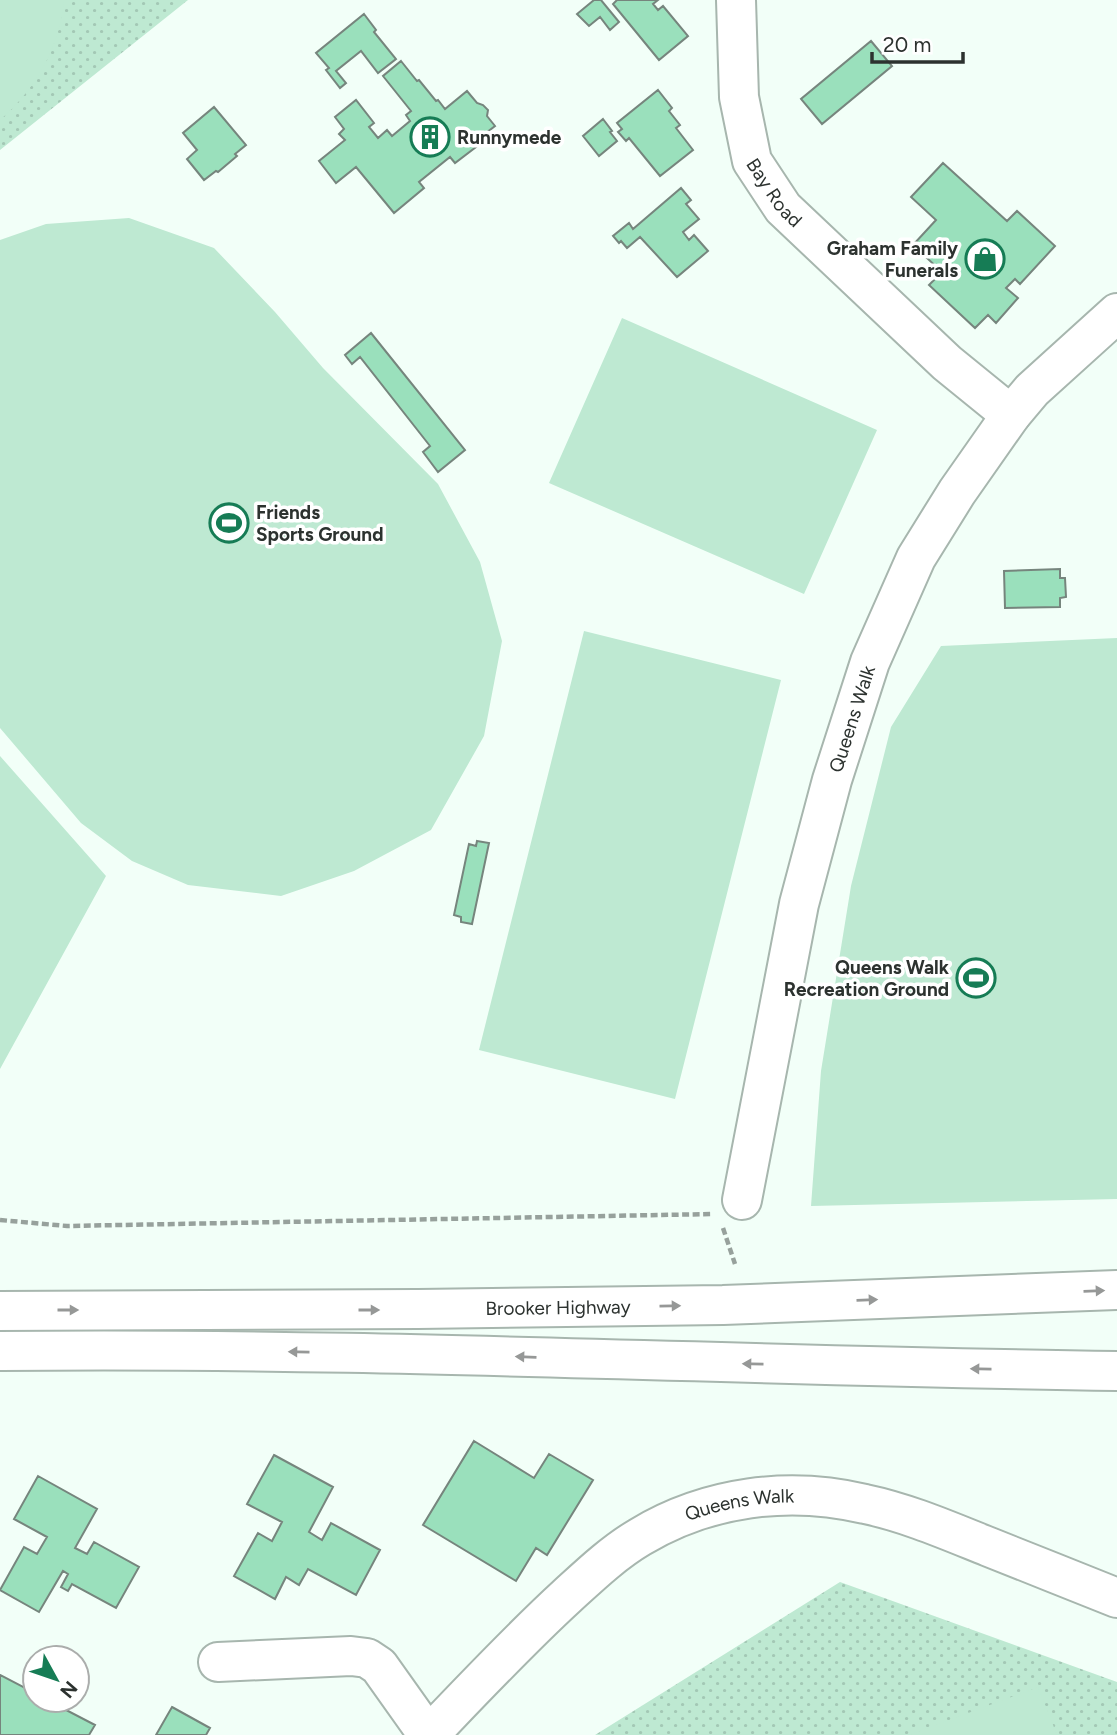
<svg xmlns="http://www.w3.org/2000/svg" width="1117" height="1735" viewBox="0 0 1117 1735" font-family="Figtree,sans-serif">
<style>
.grass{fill:url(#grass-dots)}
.pitch{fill:#bee9d2}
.building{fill:#9ae0bc;stroke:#76857d;stroke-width:2}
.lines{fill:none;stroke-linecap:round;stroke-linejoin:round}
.minor-casing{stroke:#a7b6ae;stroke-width:42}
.highway-casing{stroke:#a7b6ae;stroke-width:42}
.path{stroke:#97a19c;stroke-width:4.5;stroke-dasharray:7 3.5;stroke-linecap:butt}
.minor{stroke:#fff;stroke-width:38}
.highway{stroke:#fff;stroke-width:38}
.oneway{fill:#969897}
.labels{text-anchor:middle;stroke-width:7;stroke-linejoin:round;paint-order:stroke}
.poi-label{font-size:19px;font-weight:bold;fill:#2c322f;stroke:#fff;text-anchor:start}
.street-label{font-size:19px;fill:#2c322f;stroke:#fff}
</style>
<defs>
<pattern id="grass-dots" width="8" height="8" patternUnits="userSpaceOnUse" patternTransform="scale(1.75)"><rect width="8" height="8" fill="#bee9d2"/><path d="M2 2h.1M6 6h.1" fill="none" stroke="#a3c8b5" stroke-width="1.8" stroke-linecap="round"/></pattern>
</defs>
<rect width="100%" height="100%" fill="#f2fff8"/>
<path class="grass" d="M0,0H188L0,150Z
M840,1582L1117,1682V1735H595Z"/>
<path class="pitch" d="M0,0H64C60,47 35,90 0,120Z
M129,218L214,248L275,312L323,368L438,484L480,562L502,641L484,736L431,830L354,871L281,896L188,885L132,861L81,823L0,728V240L46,224Z
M622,318L877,430L804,594L549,483Z
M584,631L781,680L675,1099L479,1050Z
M1117,638V1199L811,1206L821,1071L851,886L891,727L941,646Z
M0,756L106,876L0,1069Z
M1038,1687L1057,1735H909Z"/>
<path class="building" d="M594,0H601L619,22L610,30L600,17L589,26L577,14Z
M617,0H658L653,4L658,10L663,6L688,36L659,60L613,4Z
M364,14L376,30L374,32L396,59L378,73L361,51L336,71L346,83L340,88L326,70L329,68L316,53Z
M871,41L892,66L822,124L801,99Z
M401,61L417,81L419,80L436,101L438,100L445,109L467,91L477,103L483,105L488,110L487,116L495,126L473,143L476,147L455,163L450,157L419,182L424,188L394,213L356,167L336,183L319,161L345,140L339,134L344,129L335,117L356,100L374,123L369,127L378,138L387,130L392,136L410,121L406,115L411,111L383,76Z
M658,90L672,108L669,111L680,125L676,128L693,150L660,176L629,138L626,141L618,132L622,129L617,123Z
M214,107L246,145L235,154L237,156L218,172L216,171L204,180L187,159L197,150L183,133Z
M603,119L612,131L610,132L617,141L599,156L583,136Z
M943,163L1007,221L1017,211L1055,246L1020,284L1015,279L1006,288L1018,298L996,323L988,315L975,328L929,285L942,272L913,245L936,220L911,197Z
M681,188L691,200L686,204L699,219L683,232L689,240L694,235L708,251L677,277L640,237L627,248L621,241L619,243L613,236L629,223L633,229Z
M371,333L465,450L438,472L423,452L430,446L360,357L352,364L345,355Z
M1060,569V578H1065L1066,597L1060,598V607L1005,608L1004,571Z
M477,841L489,843L472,924L461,922V917L454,915L469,844L476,846Z
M474,1441L534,1478L549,1454L593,1480L547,1555L536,1548L516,1581L423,1525Z
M274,1455L333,1487L309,1532L322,1540L331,1523L380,1550L356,1595L308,1569L299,1585L286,1577L275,1599L234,1576L258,1533L272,1541L282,1522L247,1504Z
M38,1476L97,1509L75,1548L87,1554L94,1542L139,1567L116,1608L72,1584L68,1591L61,1587L68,1574L63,1571L39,1612L0,1590L24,1547L37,1554L47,1537L14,1519Z
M0,1675L35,1693V1700H47L95,1725L89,1735H0Z
M172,1707L210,1728L206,1735H156Z"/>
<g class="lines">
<g class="minor-casing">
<g id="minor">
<path id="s1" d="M736,0L739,97L752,161L783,208L947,363L1011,415"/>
<path id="s2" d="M742,1200L799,904L832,780L870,662L916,558L957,492L1011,415L1032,390L1117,313"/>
<path d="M218,1662L351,1656L367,1658L379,1666L428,1735"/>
<path id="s3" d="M429,1735C474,1688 519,1640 567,1596C590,1575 613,1553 640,1537C708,1496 789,1486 865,1504C908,1513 949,1531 989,1547C1032,1564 1074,1581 1117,1598"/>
</g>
</g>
<g class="highway-casing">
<g id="highway">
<path id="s4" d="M0,1311L418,1309L723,1305L1117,1290"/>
<path d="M0,1351C372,1347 745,1366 1117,1371"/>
</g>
</g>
<path class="path" d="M0,1220L67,1226L713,1214
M723,1228L735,1264"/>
<use href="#minor" class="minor"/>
<use href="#highway" class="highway"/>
</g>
<defs><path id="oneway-solid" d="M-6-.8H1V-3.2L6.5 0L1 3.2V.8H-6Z" transform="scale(1.75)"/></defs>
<g class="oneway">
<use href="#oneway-solid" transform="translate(1094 1291) rotate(-2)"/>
<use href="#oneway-solid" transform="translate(867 1300) rotate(-2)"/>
<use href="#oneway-solid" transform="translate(670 1306) rotate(-1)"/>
<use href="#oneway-solid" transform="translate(68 1310)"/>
<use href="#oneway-solid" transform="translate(369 1310)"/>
<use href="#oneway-solid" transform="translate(299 1352) rotate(-179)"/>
<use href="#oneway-solid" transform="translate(526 1357) rotate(-178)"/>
<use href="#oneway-solid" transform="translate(753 1364) rotate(-179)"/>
<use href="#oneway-solid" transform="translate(981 1369) rotate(-179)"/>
</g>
<defs>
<g id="building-ring" transform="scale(2.0125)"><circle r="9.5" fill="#fff" stroke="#167c55" stroke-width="1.5"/><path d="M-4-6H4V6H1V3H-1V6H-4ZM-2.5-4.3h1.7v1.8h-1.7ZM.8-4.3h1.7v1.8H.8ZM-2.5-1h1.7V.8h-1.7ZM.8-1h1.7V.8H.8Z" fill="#167c55"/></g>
<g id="shop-ring" transform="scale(2.0125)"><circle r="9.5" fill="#fff" stroke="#167c55" stroke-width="1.5"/><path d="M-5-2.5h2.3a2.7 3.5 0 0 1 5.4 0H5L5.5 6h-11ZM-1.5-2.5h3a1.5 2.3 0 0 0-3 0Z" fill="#167c55"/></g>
<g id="stadium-ring" transform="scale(2.0125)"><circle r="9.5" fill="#fff" stroke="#167c55" stroke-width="1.5"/><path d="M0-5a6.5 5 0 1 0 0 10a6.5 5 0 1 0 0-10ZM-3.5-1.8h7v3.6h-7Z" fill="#167c55"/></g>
</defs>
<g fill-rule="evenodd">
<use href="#building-ring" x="430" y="137"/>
<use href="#shop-ring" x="985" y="259"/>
<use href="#stadium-ring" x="229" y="523"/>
<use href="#stadium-ring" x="976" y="978"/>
</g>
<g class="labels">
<g class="poi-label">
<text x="457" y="144">Runnymede</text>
<text x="958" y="255" text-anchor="end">Graham Family<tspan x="958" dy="22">Funerals</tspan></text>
<text x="256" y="519">Friends<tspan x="256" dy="22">Sports Ground</tspan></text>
<text x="949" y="974" text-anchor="end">Queens Walk<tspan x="949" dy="22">Recreation Ground</tspan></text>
</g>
<g class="street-label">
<text dy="7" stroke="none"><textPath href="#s1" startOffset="201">Bay Road</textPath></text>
<text dy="7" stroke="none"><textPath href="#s2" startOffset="494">Queens Walk</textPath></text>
<text dy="7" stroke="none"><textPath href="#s4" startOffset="558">Brooker Highway</textPath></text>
<text dy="7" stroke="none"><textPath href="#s3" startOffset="396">Queens Walk</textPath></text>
</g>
</g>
<g transform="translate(56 1679) rotate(130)"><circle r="33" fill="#ffffff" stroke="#abadac" stroke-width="2"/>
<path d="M0-5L12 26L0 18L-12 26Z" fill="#167c55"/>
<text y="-10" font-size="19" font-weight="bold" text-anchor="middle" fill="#2c322f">N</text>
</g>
<path d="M872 52v10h91v-10" fill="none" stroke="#2c322f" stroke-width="3.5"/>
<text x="883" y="52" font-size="21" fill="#2c322f" stroke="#ffffff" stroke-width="5" paint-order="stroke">20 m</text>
</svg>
